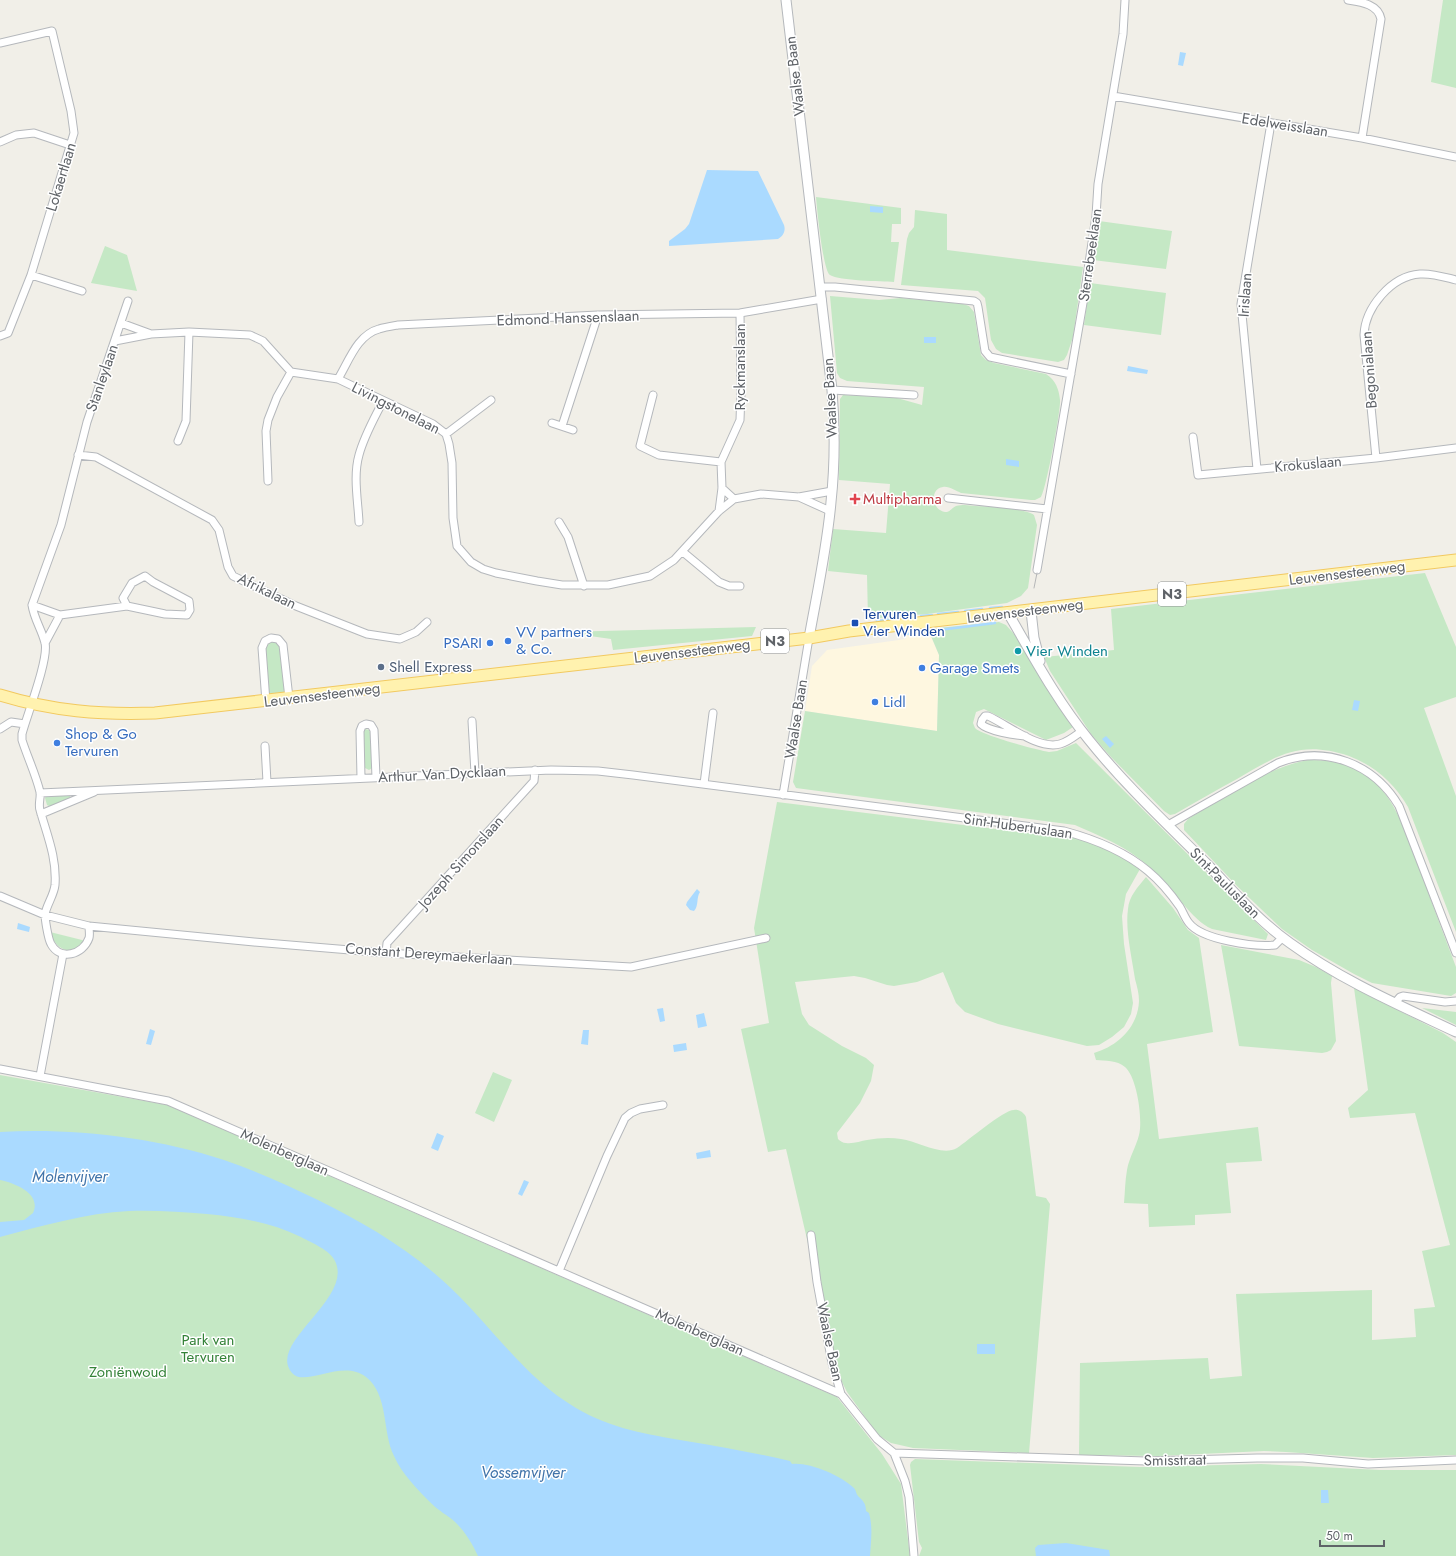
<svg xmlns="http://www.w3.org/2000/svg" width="1456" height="1556" viewBox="0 0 1456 1556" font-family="Jost,sans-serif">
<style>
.commercial{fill:#fef7e0}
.green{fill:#c5e8c5}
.water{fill:#aadaff}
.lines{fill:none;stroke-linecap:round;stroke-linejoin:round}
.stream{stroke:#aadaff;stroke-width:2.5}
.minor-casing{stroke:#b5b8bc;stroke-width:9}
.tertiary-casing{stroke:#b5b8bc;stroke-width:11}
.primary-casing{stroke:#f2c960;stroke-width:13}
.minor{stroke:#fff;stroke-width:7}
.tertiary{stroke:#fff;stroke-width:9}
.primary{stroke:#fff2af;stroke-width:11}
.tram{stroke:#b6b7b8;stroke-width:1}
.health-dot{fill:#e0444e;stroke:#fff;stroke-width:1.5}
.transit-dot{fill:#1a4fb4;stroke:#fff;stroke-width:1.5}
.shop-dot{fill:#3f7fe0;stroke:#fff;stroke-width:1.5}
.culture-dot{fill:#0f9aa8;stroke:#fff;stroke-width:1.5}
.service-dot{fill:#5c6f8a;stroke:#fff;stroke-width:1.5}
.labels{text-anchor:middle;stroke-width:3;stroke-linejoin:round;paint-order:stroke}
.shield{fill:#fff;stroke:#8f9295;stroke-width:1}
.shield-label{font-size:14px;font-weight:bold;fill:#5f6368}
.street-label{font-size:15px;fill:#5f6368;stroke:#fff}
.health-label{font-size:15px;fill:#be3a42;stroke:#fff;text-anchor:start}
.transit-label{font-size:15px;fill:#164399;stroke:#fff;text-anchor:start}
.shop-label{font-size:15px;fill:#366cbe;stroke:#fff;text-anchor:start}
.culture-label{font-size:15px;fill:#0d838f;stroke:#fff;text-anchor:start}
.service-label{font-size:15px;fill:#4e5e75;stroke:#fff;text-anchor:start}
.park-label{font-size:15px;fill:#348238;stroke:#fff}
.water-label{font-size:16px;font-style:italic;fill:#4174aa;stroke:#fff}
</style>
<rect width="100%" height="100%" fill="#f1efe8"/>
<path class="commercial" d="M928,629L939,655L937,731L805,711L812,666L827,650L906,639V632Z"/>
<path class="green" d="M1443,0H1456V88L1431,82Z
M816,197L901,208V224H892L891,242H899L894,282C882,281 839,281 830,275C823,271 817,209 816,197Z
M915,210L947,214V250L1083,267L1073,337L1067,355L1064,360L1058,362L1009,354L1002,353L996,349L991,340L985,298L978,291L901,285L907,239L909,233L914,227Z
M1099,221L1172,231L1166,269L1093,260Z
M105,246L127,255L137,291L91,283Z
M1090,283L1166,293L1161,335L1084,325Z
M830,296L879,300L901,298L963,304L969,306L974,312L981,355L986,360L994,363L1046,374C1056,380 1059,390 1060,400C1061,410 1046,490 1041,497L1035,500H1031L961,493C956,491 949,486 943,487C929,489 932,510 945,512C951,512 951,508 956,506C959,505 962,505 965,505C981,507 1023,507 1034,515L1037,525L1028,588L1021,596L1007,603L927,614L868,619L867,575L828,571L833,529L886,533L890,484L839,480L840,399L843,395L897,398L922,405L924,387L847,381L840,378L837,373Z
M1425,573L1456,647V697L1424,708L1456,796V932L1408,807C1394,783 1375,766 1349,756C1300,740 1278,755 1237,779C1216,790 1196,802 1175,814L1170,815L1164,811L1110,756L1091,734L1050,671L1044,657L1114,650L1111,609Z
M999,622L1006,625L1014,634L1073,727L1064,733L1046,740L984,709L976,712L973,723L975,728C981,735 1037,750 1049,752L1057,751L1076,743L1268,934L1266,940L1212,929C1190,919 1176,891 1158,875C1131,848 1108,840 1075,825L796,788L793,782L805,711L937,731L939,655L928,629Z
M756,627L752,636L613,650L611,639L562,632Z
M270,641C278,642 279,644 281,651L285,695L269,697L265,651L268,643Z
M365,729L369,730L371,734L372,768L369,770L365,768V766L363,732Z
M1308,760C1385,759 1398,812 1421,872C1432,904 1444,935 1456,967V993L1451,996L1372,983L1354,974L1312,950L1282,929L1238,887L1184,830V824L1188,819C1226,797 1265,768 1308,760Z
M67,795L70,796L71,799L51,807L47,805L45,798L46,796Z
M777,802L1052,836C1081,833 1117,852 1140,869L1126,894L1122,916L1124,944L1133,1003L1131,1014L1124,1027L1112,1037L1099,1045L1087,1046L998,1024L965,1012L956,1003L943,972L917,982L894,986L887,985L865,978L854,976L795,982L802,1014L809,1025L842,1046L866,1058L874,1065L871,1081L860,1103L837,1133L838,1139C840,1141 843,1143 846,1143C853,1144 861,1141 867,1140C878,1138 890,1137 901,1139C918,1141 942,1157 957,1148C968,1141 1003,1110 1014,1110C1019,1109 1024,1113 1026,1117L1036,1196L1046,1198L1050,1204L1029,1453L913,1448L891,1443L878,1435L847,1392L842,1382L833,1350L820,1277L810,1252L786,1149L768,1152L741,1029L769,1023L754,928Z
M1146,877L1173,908L1188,930L1199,938L1213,1032L1147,1044L1159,1139L1258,1127L1262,1161L1226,1163L1231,1213L1195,1215V1225L1149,1227L1148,1204L1124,1203C1125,1192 1125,1181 1127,1170C1129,1158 1136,1147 1139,1135C1143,1120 1137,1077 1125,1067C1117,1060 1105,1061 1096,1060L1094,1053C1118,1046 1138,1027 1139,1001C1139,994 1137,986 1135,979C1132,958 1125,930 1128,909C1129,896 1138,887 1146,877Z
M50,932L86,941C72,957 56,951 50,932Z
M1221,945L1299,960L1316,967L1332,976L1331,983L1336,1041L1331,1050L1327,1052L1322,1053L1239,1046Z
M1354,988L1443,1033L1456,1042V1455L1373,1458L1286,1452L1264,1451L1159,1456L1079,1455L1080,1363L1208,1358L1210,1379L1242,1376L1236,1294L1372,1290V1340L1416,1337L1414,1309L1435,1307L1422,1251L1450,1245L1415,1113L1350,1118L1348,1108L1368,1090Z
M1422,1008L1456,1012V1025Z
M493,1072L512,1080L494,1122L475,1113Z
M0,1075L167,1105L837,1397L882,1454L901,1484L910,1556H0Z
M915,1459L1140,1467L1261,1464L1380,1470H1456V1556H919L922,1548L919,1542L910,1465L911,1462Z"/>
<path class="water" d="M1180,52L1186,53L1183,66L1178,65Z
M707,170L758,171L784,225C786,231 783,236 778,239L669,246V241L685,229L689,224Z
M870,206L883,207V213L870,212Z
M924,337H936V343H924Z
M1128,366L1148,370L1147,374L1127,371Z
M1006,459L1019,461V467L1006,465Z
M1354,700L1360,701L1358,711L1352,710Z
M1106,736L1114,744L1110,748L1102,739Z
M697,889L700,892C696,898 699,906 694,911L690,910L686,905L687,902Z
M18,923L30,927L29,932L17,929Z
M663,1008L665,1021L660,1022L657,1009Z
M704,1013L707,1026L698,1028L696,1015Z
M150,1029L155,1031L151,1045L146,1044Z
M583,1030H589L588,1045L581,1044Z
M686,1043L687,1050L674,1052L673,1045Z
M0,1132C74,1128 153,1137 224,1160C256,1171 287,1185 318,1200C362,1222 404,1246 441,1279C488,1320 521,1376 576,1408C612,1429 646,1434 686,1441C721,1447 756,1453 790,1461L792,1464C809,1462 840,1475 854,1488C856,1490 856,1494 858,1496C863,1501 866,1503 866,1511L869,1513C873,1527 871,1541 870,1556H478C472,1543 464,1530 454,1521C447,1515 439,1511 432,1504C418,1490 402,1474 394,1456C382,1432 389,1395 366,1377C342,1358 305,1388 292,1373C266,1343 354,1299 335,1261C330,1250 312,1243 301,1237C272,1223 239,1217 207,1214C181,1212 155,1210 129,1211C86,1213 42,1226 0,1237V1222L24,1220L33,1213C42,1194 15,1183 0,1180Z
M437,1133L444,1136L438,1151L431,1148Z
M710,1150L711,1157L697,1159L696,1153Z
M524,1180L529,1182L522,1196L518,1194Z
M977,1344H995V1354H977Z
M1321,1490H1328L1329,1503H1321Z
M1066,1543L1109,1550L1110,1556H1036L1035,1548L1038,1545Z"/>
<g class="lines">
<path class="stream" d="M990,608L1002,607
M965,611L982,609
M938,614L958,612
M921,616L932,615
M905,618L915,617
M877,621L897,619
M931,631L995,623
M908,634L925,631"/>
<g class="minor-casing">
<path id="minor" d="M1348,0C1361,2 1378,4 1381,19L1362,138
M0,43L52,31L71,111L74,133L31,275L8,333L0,336
M1113,96L1362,138L1456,157
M0,142L16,135L34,133L70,145
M31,275L82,291
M820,287H835L974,301L977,303L978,307L985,351L990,357L1071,374
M121,323L151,334
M115,341L151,334L189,332L250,335L263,341L291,372L338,379L433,424L446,434L449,444L452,463L453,518L457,546L471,562L483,569L496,573L537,581L562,585H608L650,576L674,560L719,511L734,499L761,494L799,497L832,491
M338,379C349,361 357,335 379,329C385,327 392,326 398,325L598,315L740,313L822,299
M832,390L914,395
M653,395L640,446L659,455L721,462
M552,423L573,430
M562,426L598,315
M446,434L491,400
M1193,437L1198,475L1376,458L1456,448
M178,441L186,421L189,332
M78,455L96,457L212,520L219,530L228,567L233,576L296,606L367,634L400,639L416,632L427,622
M1376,458L1364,335C1365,308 1391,276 1420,274C1432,273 1444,277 1456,280
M1257,469L1241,304L1271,123
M268,481L266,431L268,420L277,397L291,372
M722,488L734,499
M799,497L830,511
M948,498L1047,509
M719,511L722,488L721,462L740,420L741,393L740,313
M359,522C358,501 353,476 359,455C364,436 374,419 383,401
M559,522L568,537L584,586
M683,552L719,582L729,586H740
M1037,570L1083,303L1096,216L1098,184L1123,34L1125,0
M32,605L60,615L127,606L165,614L187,615L190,610L189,601L153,582L145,576L132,583L123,598L127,606
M45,643L60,615
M266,702L262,648L265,641L271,638L278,639L283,645L289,698
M472,721L475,773
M0,729L11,722L25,724
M1025,736C1014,735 988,731 981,724L982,720L985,716H988C1008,725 1038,750 1060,744C1068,742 1075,736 1082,731
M265,746L267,782
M361,778L360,731L362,726L366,724L371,725L374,730L376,777
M704,784L713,713
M40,793L551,770L598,771L633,775L1064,831C1094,839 1123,850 1148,871C1160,881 1171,894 1180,907C1183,912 1185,918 1189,923C1202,940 1254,947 1275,945L1282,938
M783,795L809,638
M41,814L94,792
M1168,825L1278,763C1325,744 1374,764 1399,806L1456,953
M0,896L45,915L89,926L254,942L386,953L631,967L766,938
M89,926C89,930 90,935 89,938C83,955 60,961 51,944C48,939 45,919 45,914C47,904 54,895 55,885C57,858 47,835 40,810C38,804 41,798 40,792C36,775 27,756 22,740V734C27,715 49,659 45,643C42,630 34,619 32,605L61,525L87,422L128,301
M386,953L387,943L534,781L535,770
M1395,1003L1400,997L1403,996L1445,1002L1456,1001
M0,1069L168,1101L841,1394
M40,1076L63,954
M811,1235L817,1282L832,1363L841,1394L877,1439L894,1453L905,1481L909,1497L914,1556
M559,1271L607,1156L625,1118L631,1113L640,1109L663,1105
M894,1453L1146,1461L1257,1458H1303L1368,1464L1456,1460"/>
</g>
<g class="tertiary-casing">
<path id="tertiary" d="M786,0L832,390C835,427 835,465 831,502C827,548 817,593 809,638
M1031,611L1034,638L1040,661
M1008,613C1033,656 1057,701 1089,740C1125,785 1168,825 1208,865C1234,892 1260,922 1290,943C1341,980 1399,1005 1456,1032"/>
</g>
<g class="primary-casing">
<path id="primary" d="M0,695C52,711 101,715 155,713L809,638L849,631L1456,560"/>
</g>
<use href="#minor" class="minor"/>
<use href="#tertiary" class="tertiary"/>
<use href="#primary" class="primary"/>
<path class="tram" d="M1034,588L1037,573"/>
</g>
<path class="health-dot" d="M853 493h4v4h4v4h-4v4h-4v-4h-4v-4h4z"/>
<rect class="transit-dot" x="851" y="619" width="8" height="8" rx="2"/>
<g class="shop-dot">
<circle cx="508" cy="641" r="4"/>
<circle cx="490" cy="643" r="4"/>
<circle cx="922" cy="668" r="4"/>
<circle cx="875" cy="702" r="4"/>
<circle cx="57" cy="743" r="4"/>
</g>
<circle class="culture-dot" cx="1018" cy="651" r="4"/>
<circle class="service-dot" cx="381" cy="667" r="4"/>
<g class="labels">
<g class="shield">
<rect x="1158" y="582" width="28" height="24" rx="3"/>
<rect x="761" y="629" width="28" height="24" rx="3"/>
</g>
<g class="shield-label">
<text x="1172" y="599">N3</text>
<text x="775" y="646">N3</text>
</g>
<g class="street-label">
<text transform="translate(795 76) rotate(-97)" y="5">Waalse Baan</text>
<text transform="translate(1285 125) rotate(9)" y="5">Edelweisslaan</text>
<text transform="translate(61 177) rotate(-73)" y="5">Lokaertlaan</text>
<text transform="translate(1090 255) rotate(-82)" y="5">Sterrebeeklaan</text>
<text transform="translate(1245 295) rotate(-86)" y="5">Irislaan</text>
<text transform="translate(568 318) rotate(-2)" y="5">Edmond Hanssenslaan</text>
<text transform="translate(740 367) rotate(-90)" y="5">Ryckmanslaan</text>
<text transform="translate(1369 370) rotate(-94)" y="5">Begonialaan</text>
<text transform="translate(102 378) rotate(-71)" y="5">Stanleylaan</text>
<text transform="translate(830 398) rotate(-93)" y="5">Waalse Baan</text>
<text transform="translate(396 408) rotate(27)" y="5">Livingstonelaan</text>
<text transform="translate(1308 464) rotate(-5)" y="5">Krokuslaan</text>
<text transform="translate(1347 573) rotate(-7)" y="5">Leuvensesteenweg</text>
<text transform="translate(267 591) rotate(26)" y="5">Afrikalaan</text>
<text transform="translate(1025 611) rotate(-7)" y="5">Leuvensesteenweg</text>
<text transform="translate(692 651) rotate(-7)" y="5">Leuvensesteenweg</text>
<text transform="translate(322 695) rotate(-7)" y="5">Leuvensesteenweg</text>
<text transform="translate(796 719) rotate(-81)" y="5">Waalse Baan</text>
<text transform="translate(442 774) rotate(-3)" y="5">Arthur Van Dycklaan</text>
<text transform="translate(1018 826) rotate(8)" y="5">Sint-Hubertuslaan</text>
<text transform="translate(461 862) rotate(-48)" y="5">Jozeph Simonslaan</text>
<text transform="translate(1225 883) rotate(45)" y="5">Sint-Pauluslaan</text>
<text transform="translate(429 954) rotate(4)" y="5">Constant Dereymaekerlaan</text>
<text transform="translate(285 1152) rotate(24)" y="5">Molenberglaan</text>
<text transform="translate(700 1332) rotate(24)" y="5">Molenberglaan</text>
<text transform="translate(830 1342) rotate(78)" y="5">Waalse Baan</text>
<text transform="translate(1175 1460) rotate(-1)" y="5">Smisstraat</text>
</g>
<g class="health-label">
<text x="863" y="504">Multipharma</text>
</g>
<g class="transit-label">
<text x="863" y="619">Tervuren<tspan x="863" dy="17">Vier Winden</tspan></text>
</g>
<g class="shop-label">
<text x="516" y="637">VV partners<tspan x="516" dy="17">&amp; Co.</tspan></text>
<text x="482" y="648" text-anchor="end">PSARI</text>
<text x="930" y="673">Garage Smets</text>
<text x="883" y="707">Lidl</text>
<text x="65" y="739">Shop &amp; Go<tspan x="65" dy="17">Tervuren</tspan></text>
</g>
<g class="culture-label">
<text x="1026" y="656">Vier Winden</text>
</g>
<g class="service-label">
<text x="389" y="672">Shell Express</text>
</g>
<g class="park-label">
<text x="208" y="1345">Park van<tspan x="208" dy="17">Tervuren</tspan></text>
<text x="128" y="1377">Zoniënwoud</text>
</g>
<g class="water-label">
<text x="70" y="1182">Molenvijver</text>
<text x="523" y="1478">Vossemvijver</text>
</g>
</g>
<path d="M1320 1540v6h64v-6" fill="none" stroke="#5f6368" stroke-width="2"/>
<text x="1326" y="1540" font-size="12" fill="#5f6368" stroke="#ffffff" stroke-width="3" paint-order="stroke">50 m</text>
</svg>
